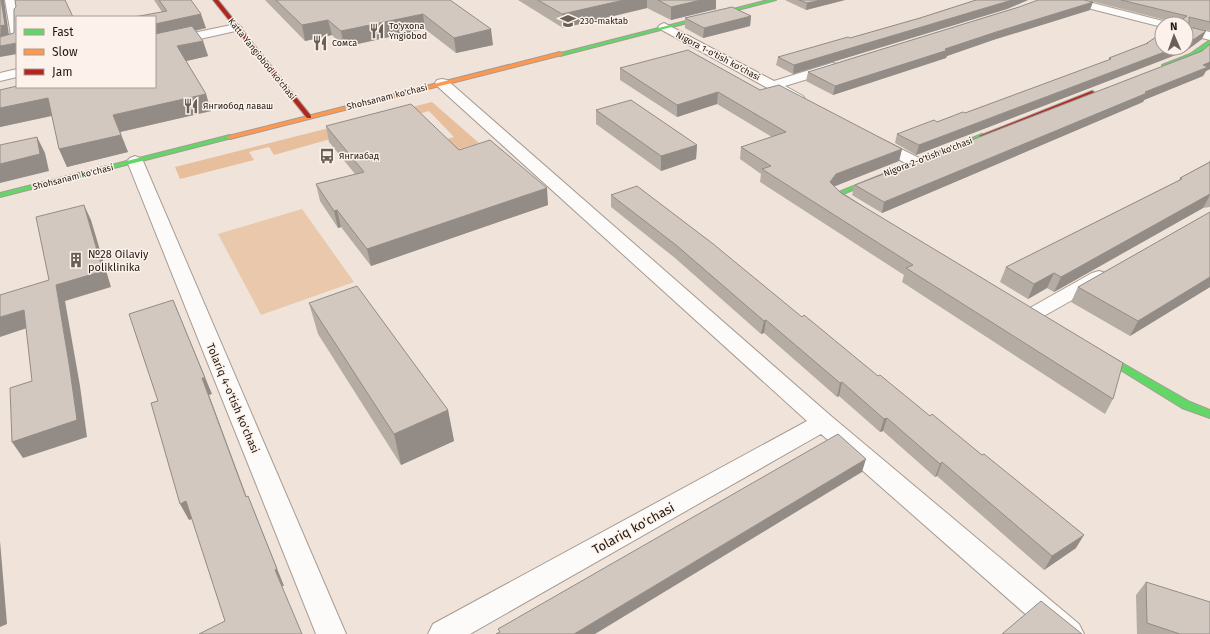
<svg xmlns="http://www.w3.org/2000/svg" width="1210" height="634" viewBox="0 0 1210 634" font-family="'Fira Sans',sans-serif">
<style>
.green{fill:#e9c8ac}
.forest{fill:#e7bf9d}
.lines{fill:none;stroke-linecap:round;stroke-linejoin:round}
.street-casing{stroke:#a69c94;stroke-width:2}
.fast-casing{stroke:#a69c94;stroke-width:2}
.slow-casing{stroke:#a69c94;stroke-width:2}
.jam-casing{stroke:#a69c94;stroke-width:2}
.street{fill:#fdfbf9;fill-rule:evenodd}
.fast{fill:#63d668;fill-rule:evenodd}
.slow{fill:#ff974d;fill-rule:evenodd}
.jam{fill:#b3261e;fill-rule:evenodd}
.wall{fill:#b5aca4}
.shaded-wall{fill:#938c86}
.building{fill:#d2c8bf;stroke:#938c86}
.labels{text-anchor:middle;stroke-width:3;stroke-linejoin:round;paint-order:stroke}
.far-poi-label{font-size:9px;fill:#221a13;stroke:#fcf2eb;text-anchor:start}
.far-street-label{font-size:9px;fill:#221a13;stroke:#fcf2eb}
.poi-label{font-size:11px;fill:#221a13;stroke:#fcf2eb;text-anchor:start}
.street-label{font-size:11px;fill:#221a13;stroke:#fcf2eb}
.near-street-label{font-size:13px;fill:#221a13;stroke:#fcf2eb}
</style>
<rect width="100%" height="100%" fill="#f0e3d9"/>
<path class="green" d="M302,209L354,282L261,315L218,234Z"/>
<path class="forest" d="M432,102L479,143L388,171L377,159L454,137L429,111L274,155L269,147L249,152L254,160L180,179L175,167Z"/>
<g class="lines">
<g class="street-casing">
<path id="street" d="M5,0H15L19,17H17V39L13,38L11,35Z
M1063,0H1081L1167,22L1169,24H1162V27L1064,2Z
M664,23L774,81L832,63L837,64L838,67L837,70L785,86L803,96L805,99L803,102L798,103L793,102L660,29L658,27L660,25Z
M236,24L240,26L242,28L240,30L155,49V41Z
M1186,26L1210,32V40L1186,34Z
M17,69V77L0,81V73Z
M442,79L447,80L831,416L1079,624L1084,634H1048L821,434L470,634H428L433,624L807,421L437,86L435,83L437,80Z
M877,137L921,159L923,162L921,165L915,167L909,165L872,145L869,142L872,139Z
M135,156L140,158L143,161L346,634H316L127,161L130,158Z
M1099,271L1106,273L1108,277L1106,281L1042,317L1035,319L1028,317L1025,313L1028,309L1092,273Z"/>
</g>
<g class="fast-casing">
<path id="fast" d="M768,0H776L560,56L557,54Z
M1210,40V45C1202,51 1171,71 1162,65L1190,54Z
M982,134L984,135V137L843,194L864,208V212H858L834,194Z
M230,135L233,137L232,138L0,197V193Z
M1096,348L1190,402L1210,410V418L1182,408L1093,353L1091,351Z"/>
</g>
<g class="slow-casing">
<path id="slow" d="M560,52L563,54L562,55L230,139L227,137L228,136Z"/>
</g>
<g class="jam-casing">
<path id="jam" d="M213,0H218L311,116V118H307Z
M1092,91L1094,92V94L984,137H980L979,136Z"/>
</g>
<use href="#street" class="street"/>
<use href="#fast" class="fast"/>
<use href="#slow" class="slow"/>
<use href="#jam" class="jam"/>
</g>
<path class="wall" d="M154,0H191L206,28L195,31L203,41L208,56L186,61L206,94L211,111L120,132L128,152L67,167L59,149L52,116L0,127V90L155,87L162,12Z
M265,0H450L493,45L456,53L425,29L344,47L332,35L305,41Z
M518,0H716V9L671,20L647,8L563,28Z
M785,0H845L806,10Z
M976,0H1028L1007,9L793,74L776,65L778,57L850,38L920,18Z
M1087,0H1210V31L1189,26V27L1202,39L1186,51L916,155L895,143L897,134L965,113L1109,60V58L1146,44L1147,43L1177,23Z
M1019,7L1090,10L993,40L947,56L946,58L833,95L806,81L808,72Z
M751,16L750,26L703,38L685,28V18Z
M1210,44V69L1206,71L1203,76L1144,100L1143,102L882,213L852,195L855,185L1202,51Z
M620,68L760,90L902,149L899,161L834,186L841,193L1113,399L1105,414L902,282L904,275L760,182L761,174L740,159L741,147L772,137L717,104L677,117L620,80Z
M596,110L697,145L696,159L661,171L596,124Z
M326,126L459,150L548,205L371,266L341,227L338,228L320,201L316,184L355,174L329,142Z
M1210,160V207L1203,208L1054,292L1047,288L1028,299L1000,282L1006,267L1179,180L1180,178L1209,162Z
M611,195L1076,548L1044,570L937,476L935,477L883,431L880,432L839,396L837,397L764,333L761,334L675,258L611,207Z
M1210,212V287L1130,336L1071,302L1078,287Z
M309,303L448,410L454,441L401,465L318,334Z
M1146,582L1210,634H1137L1136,595Z"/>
<path class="shaded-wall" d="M1,0H4L9,35L0,37Z
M624,0H647V8L563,28L562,14Z
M701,0H716V9L671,20V7Z
M821,0H845L806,10L807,3Z
M1012,0H1028L1007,9L793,74L794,65Z
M1093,2L1090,10L993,40L947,56L946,58L833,95L835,86L996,32Z
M201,14L206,28L155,39V24Z
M423,14L425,29L344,47L341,31Z
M751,16L750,26L703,38L704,28Z
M328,20L332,35L305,41L302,25Z
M491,29L493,45L456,53L454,38Z
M1206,31L1202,39L1186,51L916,155L919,145L1175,48H1186V44Z
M203,41L208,56L182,62L177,46Z
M17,43V54L0,57V46Z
M1210,62V69L1206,71L1203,76L1144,100L1143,102L882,213L884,202L1145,92Z
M718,92L717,104L677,117V105Z
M206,94L211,111L120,132L128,152L67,167L59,149L113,115Z
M48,98L55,115L0,127V108Z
M37,137L45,153L49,171L0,183V164Z
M697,145L696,159L661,171V156Z
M902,149L899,161L833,187L830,182L836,174Z
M547,188L548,205L371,266L367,249Z
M1210,194V195L1203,208L1054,292L1061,277Z
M84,205L91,220L111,287L65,301L80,386L87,437L23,458L12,442L70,370L56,285Z
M337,210L341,227L338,228L334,211Z
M1054,273L1047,288L1028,299L1034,284Z
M1210,277V287L1130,336L1138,321Z
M173,300L212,394L209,395L253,514L246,497Z
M24,310L33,326L0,337V317Z
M766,320L764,333L761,334L764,321Z
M842,382L839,396L837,397L840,383Z
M448,410L454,441L401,465L394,434Z
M887,418L883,431L880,432L884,419Z
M866,459L862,472L595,634H574Z
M942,462L937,476L935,477L940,464Z
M248,496L255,513L284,586H282L275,570Z
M186,501L195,518L189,520L180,504Z
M1084,535L1076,548L1044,570L1052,556Z
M0,541L7,624L0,627Z"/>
<path class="building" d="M0,0H1L5,25L0,26Z
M15,0H65L73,17H17V43L0,46V37L14,33V9L16,7Z
M159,0H191L201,14L155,24V17H134L167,11Z
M276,0H450L491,29L454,38L423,14L341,31L328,20L302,25Z
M538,0H624L562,14Z
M658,0H701L671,7Z
M799,0H821L807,3Z
M976,0H1012L794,65L778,57L848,37L850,38L920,18Z
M1038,0H1084L1093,2L996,32L945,49L948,50L835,86L808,72L1019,7Z
M1121,0H1210V22L1189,17V27L1206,31L1190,42L1186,44V24H1175L1187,16Z
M732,7L751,16L704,28L685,18Z
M192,26L203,41L177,46L206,94L113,115L121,135L59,149L48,98L0,108V90L17,86V87H155V34Z
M1162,33V48H1175L919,145L897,134L934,120L937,122L963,112L965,113L1111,59L1109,58L1148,43H1147Z
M1210,44V62L1203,65L1208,67L1145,92L1147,93L884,202L855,185L1202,51Z
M688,50L760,90L779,85L902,149L836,174L830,182L841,193L1123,363L1113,399L906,268L913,265L762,169L771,166L741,147L786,132L718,92L677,105L620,68Z
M631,100L697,145L661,156L596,110Z
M411,104L459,150L490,140L547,188L367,249L337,210L334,211L316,184L364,172L326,126Z
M37,137L40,154L0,164V145Z
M1210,162V194L1061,277L1054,273L1034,284L1006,267L1182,179L1180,178Z
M637,186L712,243L802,317L804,315L878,376L880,375L930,416L932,414L982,455L984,454L1084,535L1052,556L942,462L940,464L887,418L884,419L842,382L840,383L766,320L764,321L676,245L611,195Z
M84,205L103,271L56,285L70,370L77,420L12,442L10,388L32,381L24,310L0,317V295L49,280L36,217Z
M1210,212V277L1138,321L1078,287Z
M357,286L448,410L394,434L309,303Z
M173,300L205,378H202L246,497L248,496L277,569L275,570L302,634H199L225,621L186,501L180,504L151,403L158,401L129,314Z
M838,434L866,459L574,634H496L500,632L498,629Z
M1146,582L1210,602V634H1180L1147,623Z
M1041,601L1082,634H1002Z"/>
<defs>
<g id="school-bare" transform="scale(1.2)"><path d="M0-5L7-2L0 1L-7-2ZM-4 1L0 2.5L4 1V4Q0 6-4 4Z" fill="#6a6058" stroke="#fcf2eb" stroke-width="2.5" paint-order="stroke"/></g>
<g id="restaurant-bare" transform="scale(1.2)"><path d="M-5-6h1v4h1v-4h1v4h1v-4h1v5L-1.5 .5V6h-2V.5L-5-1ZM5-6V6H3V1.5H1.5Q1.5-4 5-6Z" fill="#6a6058" stroke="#fcf2eb" stroke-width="2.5" paint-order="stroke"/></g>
<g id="bus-bare" transform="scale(1.2)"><path d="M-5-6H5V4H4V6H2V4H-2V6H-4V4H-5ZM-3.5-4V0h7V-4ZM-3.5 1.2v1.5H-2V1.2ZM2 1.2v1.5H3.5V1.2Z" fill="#6a6058" stroke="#fcf2eb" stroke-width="2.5" paint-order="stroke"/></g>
<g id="building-bare" transform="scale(1.2)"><path d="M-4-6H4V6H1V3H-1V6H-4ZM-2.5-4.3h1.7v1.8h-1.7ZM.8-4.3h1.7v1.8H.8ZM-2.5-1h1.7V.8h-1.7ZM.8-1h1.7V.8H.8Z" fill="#6a6058" stroke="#fcf2eb" stroke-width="2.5" paint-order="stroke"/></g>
</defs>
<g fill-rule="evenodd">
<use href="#school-bare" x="568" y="21"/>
<use href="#restaurant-bare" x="377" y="31"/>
<use href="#restaurant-bare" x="320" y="43"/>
<use href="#restaurant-bare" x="191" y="106"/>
<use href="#bus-bare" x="327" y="156"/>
<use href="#building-bare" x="76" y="260"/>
</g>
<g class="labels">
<g class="far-poi-label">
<text x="580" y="24">230-maktab</text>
<text x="389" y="29">To'yxona<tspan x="389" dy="10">Yngiobod</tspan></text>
<text x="332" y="46">Сомса</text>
<text x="203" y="109">Янгиобод лаваш</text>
<text x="339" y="159">Янгиабад</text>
</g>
<g class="far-street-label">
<text transform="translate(718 56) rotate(28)" y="3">Nigora 1-o'tish ko'chasi</text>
<text transform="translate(262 59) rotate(51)" y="3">Katta Yangiobod ko'chasi</text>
<text transform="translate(387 97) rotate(-14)" y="3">Shohsanam ko'chasi</text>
<text transform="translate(928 157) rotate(-21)" y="3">Nigora 2-o'tish ko'chasi</text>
<text transform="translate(73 177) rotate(-14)" y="3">Shohsanam ko'chasi</text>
</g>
<g class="poi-label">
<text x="88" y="258">№28 Oilaviy<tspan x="88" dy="13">poliklinika</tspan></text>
</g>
<g class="street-label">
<text transform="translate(233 398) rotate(67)" y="4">Tolariq 4-o'tish ko'chasi</text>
</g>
<g class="near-street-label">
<text transform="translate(633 528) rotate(-29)" y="5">Tolariq ko'chasi</text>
</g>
</g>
<rect x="16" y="16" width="140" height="72" fill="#fcf2eb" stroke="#a59c95"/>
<rect x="24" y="29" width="20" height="6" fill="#63d668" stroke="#a59c95"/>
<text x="52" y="36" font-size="12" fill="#221a13">Fast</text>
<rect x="24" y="49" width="20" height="6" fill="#ff974d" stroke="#a59c95"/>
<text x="52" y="56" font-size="12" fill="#221a13">Slow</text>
<rect x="24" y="69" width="20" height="6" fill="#b3261e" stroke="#a59c95"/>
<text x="52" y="76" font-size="12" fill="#221a13">Jam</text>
<g transform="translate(1174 36) rotate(358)"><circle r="19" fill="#fcf2eb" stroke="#a59c95"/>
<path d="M0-3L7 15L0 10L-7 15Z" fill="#6a6058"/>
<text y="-6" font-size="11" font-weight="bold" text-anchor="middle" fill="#221a13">N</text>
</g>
</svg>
